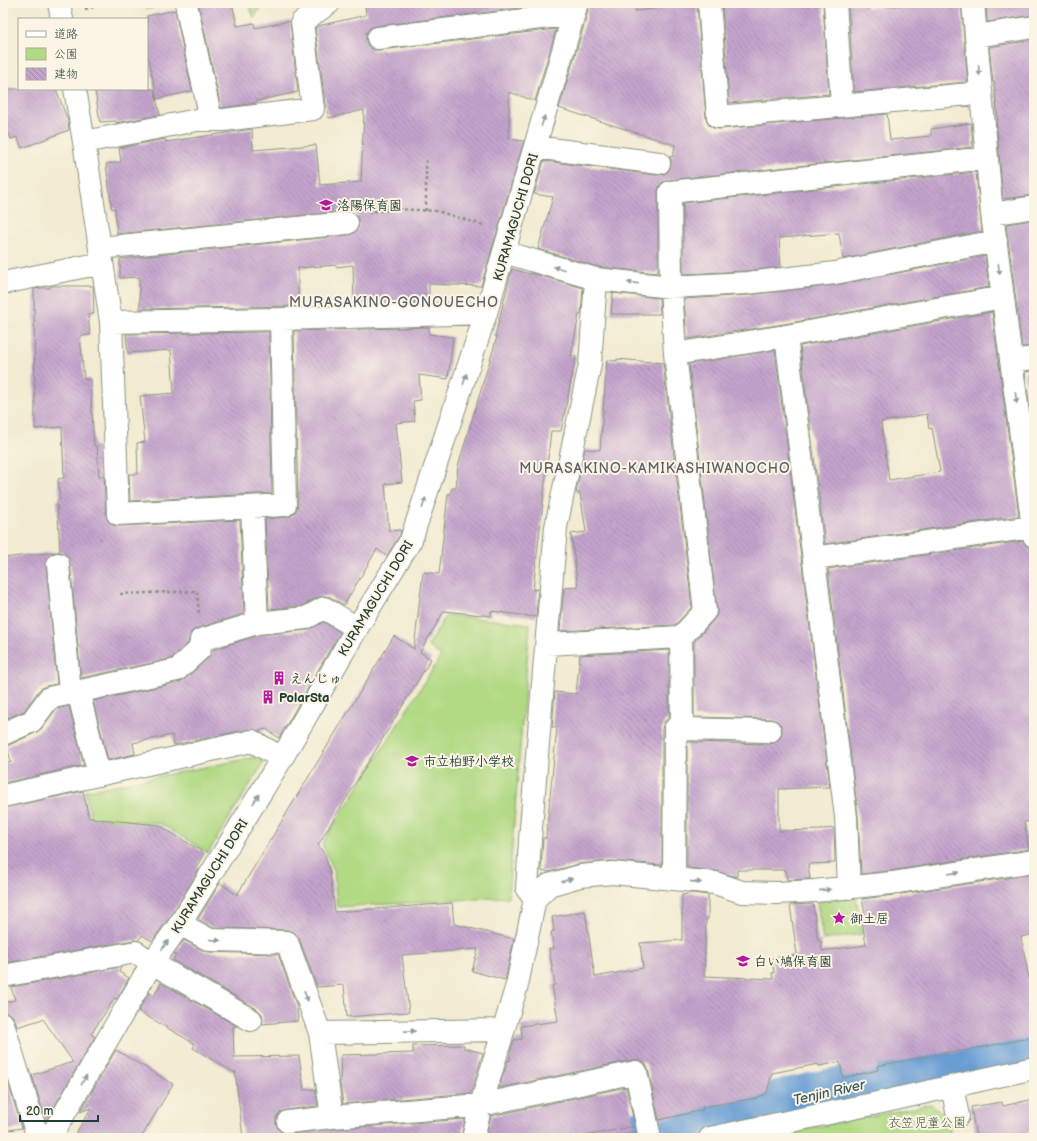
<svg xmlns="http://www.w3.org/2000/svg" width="1037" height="1141" viewBox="0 0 1037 1141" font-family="'Balsamiq Sans','Klee One',sans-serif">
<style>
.cemetery{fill:url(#cemetery-stones);stroke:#688c5c}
.park{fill:#b2da85;stroke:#688c5c}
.garden{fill:url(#garden-dots);stroke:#688c5c}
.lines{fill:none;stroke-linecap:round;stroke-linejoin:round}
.river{stroke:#679dd4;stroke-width:47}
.building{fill:url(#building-back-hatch);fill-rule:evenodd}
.minor-casing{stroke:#889482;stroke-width:24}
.path{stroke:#889482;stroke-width:2.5;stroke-dasharray:3 3;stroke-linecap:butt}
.minor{stroke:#fff;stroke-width:22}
.oneway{fill:#8f9e9a}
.labels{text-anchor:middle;stroke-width:4;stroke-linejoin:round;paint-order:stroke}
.poi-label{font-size:13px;font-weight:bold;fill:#1f3d34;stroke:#fcf5e5;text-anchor:start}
.street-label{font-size:13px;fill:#1f3d34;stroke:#fcf5e5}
.park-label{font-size:13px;fill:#3c5c44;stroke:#fcf5e5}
.neighbourhood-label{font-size:14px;letter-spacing:1px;fill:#59616a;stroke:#fcf5e5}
.water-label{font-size:14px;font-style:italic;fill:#355a64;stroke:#fcf5e5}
</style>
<defs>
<pattern id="cemetery-stones" width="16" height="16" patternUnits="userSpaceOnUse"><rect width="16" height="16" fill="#b2da85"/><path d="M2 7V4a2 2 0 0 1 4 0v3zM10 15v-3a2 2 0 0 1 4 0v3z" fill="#99bc73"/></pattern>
<pattern id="garden-dots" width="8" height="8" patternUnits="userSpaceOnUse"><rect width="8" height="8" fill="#b2da85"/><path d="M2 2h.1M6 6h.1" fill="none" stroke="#99bc73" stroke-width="1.8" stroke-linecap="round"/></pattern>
<pattern id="building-back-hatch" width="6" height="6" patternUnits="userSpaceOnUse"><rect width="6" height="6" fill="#c4a4cd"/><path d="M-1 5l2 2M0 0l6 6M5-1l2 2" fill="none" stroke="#9f87a7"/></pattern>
</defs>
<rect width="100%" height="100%" fill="#fcf5e5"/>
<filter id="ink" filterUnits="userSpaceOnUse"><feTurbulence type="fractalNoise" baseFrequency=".025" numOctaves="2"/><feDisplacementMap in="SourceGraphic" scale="8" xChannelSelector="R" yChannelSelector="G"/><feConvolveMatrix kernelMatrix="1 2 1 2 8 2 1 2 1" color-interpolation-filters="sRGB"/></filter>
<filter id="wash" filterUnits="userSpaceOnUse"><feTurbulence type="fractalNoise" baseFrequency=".012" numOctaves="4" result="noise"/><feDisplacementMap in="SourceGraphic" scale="16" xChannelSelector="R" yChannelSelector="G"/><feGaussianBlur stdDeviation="0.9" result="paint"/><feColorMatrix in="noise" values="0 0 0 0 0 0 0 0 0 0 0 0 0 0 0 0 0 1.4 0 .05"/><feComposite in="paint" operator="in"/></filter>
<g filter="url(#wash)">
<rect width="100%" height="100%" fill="#f2ebd1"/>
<path class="cemetery" d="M144,3H179L146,9Z
M248,3H264L254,18Z"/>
<path class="park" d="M446,615L530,624L508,897L337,907L334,870L322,844L441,656L428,646Z
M256,757L264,762L208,853L160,823L91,818L85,791Z
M931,1104L948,1117L951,1138H763Z"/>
<path class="garden" d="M856,896L862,934L823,940L817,902Z"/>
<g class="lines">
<path class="river" d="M624,1138L1034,1047"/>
</g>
<g id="blocks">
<path class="building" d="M210,3H232L237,26L254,23L255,28L290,21L298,92L256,101V103L221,108L199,5Z
M365,3H561L376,26L370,28L366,33V40L368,46L373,50H380L556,29L535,101L509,92V139L524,141L481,286L429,284V302L354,304L353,265L336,267V265L298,268V306L140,309L139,277L120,278V259L348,235L354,233L358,228L359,222L357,216L352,212L346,211L117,234L115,208L112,209L106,164L121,162L119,148L165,139L166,142L252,129L253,150L316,145L320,185L361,182L364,110L329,118L324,95L315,28L318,26L366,15Z
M589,3H638L635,11L697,4L706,118L708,124L713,128L719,129L887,114L890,140L931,136V129L971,123L973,147L669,180L663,182L659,186L658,192V273L598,267L538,249L553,197L534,194L544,161L657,175L664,174L669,171L671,165V159L669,156L673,157L675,145L559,108L586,19Z
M722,3H823L829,94L729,103Z
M848,3H866V8L931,3H961L968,82L854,92Z
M986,3H1034V15L987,22Z
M175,10L192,91L157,99L147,50V16Z
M1034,40V195L1003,199L996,120H998L994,82H993L989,47Z
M3,89H56L68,121L69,130L22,148L17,137L11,139L3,118Z
M109,89H154L160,115L116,123V121L100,122L95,91Z
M976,172L982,231L843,259L839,233L779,238L781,267L746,271L683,274V203Z
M1034,220V346L1022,347L1006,224Z
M985,256L989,287L784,324L687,339L684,299L748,295L836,285Z
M512,269L530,274L531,273L583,288L581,314L579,315L571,356H576L561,431H551L533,590L538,589L536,617L491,611V616L444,611L420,652L431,659L318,845L325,855L330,872L335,912L452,903L454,924L514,939L506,976L505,980L472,971L478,949L402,955L409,1012L347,1017L344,985L317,987L299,938L294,932L287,930L213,928L198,919L220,883L237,895L394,636L414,649L423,572L439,574L448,494H450L452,488H456L458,466L497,337L495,336Z
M50,286H93L94,314H88L90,335L80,336L84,379H90L94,446H97L99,476H104L106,514L108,521L113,525L119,526L240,520L244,614L197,628L191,632L188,643L171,659L81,678L70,563L68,557L64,553L57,552L60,551L57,500H60L58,479L64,478L62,427L35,429L34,289L41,288H50Z
M613,293L659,298L660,314H611Z
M992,312L1019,516L825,544L800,346ZM927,414L929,429L932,428L940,472L889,480L881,422Z
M429,327V334L453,337L448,379L419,375L421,400L413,401L415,421L396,423L402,482L385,484L389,531L401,530L400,535L387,556L377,549L344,605L330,597L324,596L318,597L302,606L269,609L265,519L286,517L291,516L296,511L298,505L294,331Z
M269,332L272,493L130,501L129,474H138L137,443L145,442L140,396L174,393L171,350L128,353L126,334Z
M775,350L830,787L779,789V831L822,830V829L834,828L835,863L808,864L810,879L787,880L786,870H737V877L716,871L687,868V742L770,744L776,742L780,738L782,731L781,725L777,721L771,719L694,717V642L714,619L717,615V610L689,364Z
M617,359L663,363L692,607L675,625L560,631L564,588L578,587L571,534L586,532L580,493H576L585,449L600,450L607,360L617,361Z
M1034,371V424H1032L1025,372Z
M1023,541L1024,544L1030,548L1034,578V821L1024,822L1029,849L890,871L861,874L858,816L828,569Z
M56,552L51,554L47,558L46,565L57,684L46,686L39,690L24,711L3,720V558Z
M324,622L340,632L279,738L266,729L259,731L249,729L174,745L172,735L133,743L135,754L108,760L93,701L180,682L185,679L208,658L213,650L259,635L308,630Z
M669,650V718L664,722L662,729V865L611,861L579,864L549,872L541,871L543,838H546L557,727H552L555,692L576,694L580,655Z
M69,706L84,765L3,783V764L11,762L7,746L37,732L42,728L56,709Z
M83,791L89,818L159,825L204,853L196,868L199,870L170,917L152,941L142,935L138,941L134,940L5,963L3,957V808Z
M1033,874L1034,934L1021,937L1034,1005V1037L994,1045L949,1053V1052L877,1066L878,1070L843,1078L840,1062L819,1066L818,1064L772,1073L767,1093L757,1098L702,1107L703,1110L659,1120L648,1069L645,1063L639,1060H633L499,1088L508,1060L510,1061V1053L514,1040L522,1039L521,1026L558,1021L552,985H555L549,948L554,949L551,932L554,931L552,917L585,911L595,977L643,968L640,943L682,940V895L692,893L708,895V919H706L704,976L773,979L772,973H774L772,958L797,955L790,905L813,904L818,941H821L822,951L866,945L861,914H865L862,899L894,895Z
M184,940L204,951L209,952L278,954L297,1007L298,1021L262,1024L263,1020L262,1014L257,1009L173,960L176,955L174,954Z
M121,967L119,972L129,978L117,999L115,998L91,1034L95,1037L46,1121L32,1075L73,1062L43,1019L17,1027L15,1020L12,1015L6,1012H3V1003L15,1000L11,987Z
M161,983L237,1026L233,1027L234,1057L299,1056L304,1090L315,1089L318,1106L287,1110L280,1112L276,1117V1124L278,1129L283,1133L289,1134L333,1129L465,1119L461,1138H243L235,1071V1073L193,1048L195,1044L138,1011L149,992L154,996Z
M464,1045V1048L483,1053L471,1093L343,1104L340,1083L341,1055L413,1053V1046Z
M116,1050L173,1084L141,1138H73L91,1108L80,1112Z
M8,1082L22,1128L3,1131V1084Z
M626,1087L635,1126L576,1138H486L491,1116Z
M1034,1099V1131L1022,1134L1023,1138H976L971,1107L1002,1102L1003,1106Z"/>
</g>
</g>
<g filter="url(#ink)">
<use href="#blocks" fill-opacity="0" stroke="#889482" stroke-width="1"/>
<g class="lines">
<g class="minor-casing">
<path id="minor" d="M59,3L62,19
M709,3L718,117L981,93
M835,3L842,105
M973,3L992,214L1034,536
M187,9L211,120
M976,36L1034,27
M378,38L574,14
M75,89L84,142L111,322L118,514L285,505L281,319
M84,142L197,120H224L313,109L302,22L329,3
M535,147L659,163
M992,214L1034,207
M100,248L347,223
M504,252L596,279L671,287L747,283L835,273L996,241
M3,283L102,263
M111,322L281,319L486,313
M786,336L846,817L849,888
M675,354L786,336L1003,297
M1011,361L1034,358
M252,507L257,623
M814,558L1032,527
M58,564L70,693
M547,644L681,637
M78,691L99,775
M682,729L770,731
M3,734L32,721L49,698L177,670L200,649L201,640L257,623L306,618L324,608L357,628
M3,796L252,741L282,758
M674,879L675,729H682L681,637L705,611L675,354L671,287L670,192L987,158
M535,899L549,885L580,876L612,873L715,883L742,892L777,893L814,891L892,883L1034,861
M180,924L210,940L287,942L320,1033L503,1030
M3,976L136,952L152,963L251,1020
M3,1024L38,1138
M320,1033L332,1117L481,1105L636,1072L650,1138
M952,1087L958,1116
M288,1122L332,1117
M50,1138L152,963L180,924L282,758L357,628L411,540L486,313L577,3
M473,1138L481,1105L517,985L535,899L527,889L530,840L556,527L590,364L596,279
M710,1138L853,1108L873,1104L1034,1068"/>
</g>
<path class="path" d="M85,9L109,3
M426,160V211
M368,212L396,209L437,211L486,226
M120,594L197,591L199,616"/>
<use href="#minor" class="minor"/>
</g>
<defs><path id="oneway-solid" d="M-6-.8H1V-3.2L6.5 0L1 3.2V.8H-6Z"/></defs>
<g class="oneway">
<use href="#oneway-solid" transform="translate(979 70) rotate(85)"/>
<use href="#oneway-solid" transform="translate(543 121) rotate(-73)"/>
<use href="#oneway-solid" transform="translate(559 268) rotate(-164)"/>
<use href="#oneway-solid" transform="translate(999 269) rotate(83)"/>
<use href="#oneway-solid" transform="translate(633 283) rotate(-173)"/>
<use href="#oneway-solid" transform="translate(465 379) rotate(-72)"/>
<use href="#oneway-solid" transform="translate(1016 398) rotate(83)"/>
<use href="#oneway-solid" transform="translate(424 503) rotate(-72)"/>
<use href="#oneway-solid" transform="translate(256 799) rotate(-59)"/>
<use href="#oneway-solid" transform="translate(954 873) rotate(-9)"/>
<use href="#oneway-solid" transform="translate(567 880) rotate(-17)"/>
<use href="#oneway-solid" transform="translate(696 882) rotate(6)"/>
<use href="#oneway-solid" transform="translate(825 890) rotate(-6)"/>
<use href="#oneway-solid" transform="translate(215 940) rotate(5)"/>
<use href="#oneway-solid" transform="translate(165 945) rotate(-54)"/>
<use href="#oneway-solid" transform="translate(306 996) rotate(70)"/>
<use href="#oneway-solid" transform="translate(410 1031) rotate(-1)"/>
<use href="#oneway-solid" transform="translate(84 1080) rotate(-60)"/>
</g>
</g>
<defs>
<g id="school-bare" transform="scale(1.08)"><path d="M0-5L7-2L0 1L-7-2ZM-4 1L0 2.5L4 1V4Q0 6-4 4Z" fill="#b5179e" stroke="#fcf5e5" stroke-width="2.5" paint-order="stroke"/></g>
<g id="building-bare" transform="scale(1.08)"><path d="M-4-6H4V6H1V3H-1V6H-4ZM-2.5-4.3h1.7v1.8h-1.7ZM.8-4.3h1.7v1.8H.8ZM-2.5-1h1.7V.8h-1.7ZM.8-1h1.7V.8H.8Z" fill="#b5179e" stroke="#fcf5e5" stroke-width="2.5" paint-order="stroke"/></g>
<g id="sight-bare" transform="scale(1.08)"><path d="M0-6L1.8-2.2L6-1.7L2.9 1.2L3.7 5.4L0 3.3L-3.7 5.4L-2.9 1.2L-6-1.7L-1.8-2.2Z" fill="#b5179e" stroke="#fcf5e5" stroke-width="2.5" paint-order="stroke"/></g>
</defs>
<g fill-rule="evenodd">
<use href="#school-bare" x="326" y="205"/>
<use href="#building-bare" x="279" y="678"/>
<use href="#building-bare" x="268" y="697"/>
<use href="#school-bare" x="412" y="761"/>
<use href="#sight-bare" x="839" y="918"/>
<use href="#school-bare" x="743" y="961"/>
</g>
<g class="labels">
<g class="poi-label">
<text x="337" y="210">洛陽保育園</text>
<text x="290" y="683">えんじゅ</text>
<text x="279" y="702">PolarSta</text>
<text x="423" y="766">市立柏野小学校</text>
<text x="850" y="923">御土居</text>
<text x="754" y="966">白い鳩保育園</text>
</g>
<g class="street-label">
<text transform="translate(515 217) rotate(-74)" y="5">KURAMAGUCHI DORI</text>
<text transform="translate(375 598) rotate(-59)" y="5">KURAMAGUCHI DORI</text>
<text transform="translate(209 876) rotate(-58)" y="5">KURAMAGUCHI DORI</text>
</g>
<g class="park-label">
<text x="927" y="1127">衣笠児童公園</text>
</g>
<g class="neighbourhood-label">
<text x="394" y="307">MURASAKINO-GONOUECHO</text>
<text x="655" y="473">MURASAKINO-KAMIKASHIWANOCHO</text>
</g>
<g class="water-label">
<text transform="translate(829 1092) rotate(-13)" y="5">Tenjin River</text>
</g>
</g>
<rect width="1037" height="1141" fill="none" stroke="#fcf5e5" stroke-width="16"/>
<rect x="18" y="18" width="130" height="72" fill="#fcf5e5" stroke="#a4ab9e"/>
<rect x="26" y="31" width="20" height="6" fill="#ffffff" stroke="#a4ab9e"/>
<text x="54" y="38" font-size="12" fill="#1f3d34">道路</text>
<rect x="26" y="48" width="20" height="12" fill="#b2da85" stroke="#a4ab9e"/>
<text x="54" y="58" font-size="12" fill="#1f3d34">公園</text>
<rect x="26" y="68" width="20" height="12" fill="url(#building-back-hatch)" stroke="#a4ab9e"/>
<text x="54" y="78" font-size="12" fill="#1f3d34">建物</text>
<path d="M20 1115v6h78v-6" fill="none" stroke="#1f3d34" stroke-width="2"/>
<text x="26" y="1115" font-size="12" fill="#1f3d34" stroke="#fcf5e5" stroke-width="3" paint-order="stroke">20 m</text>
</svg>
